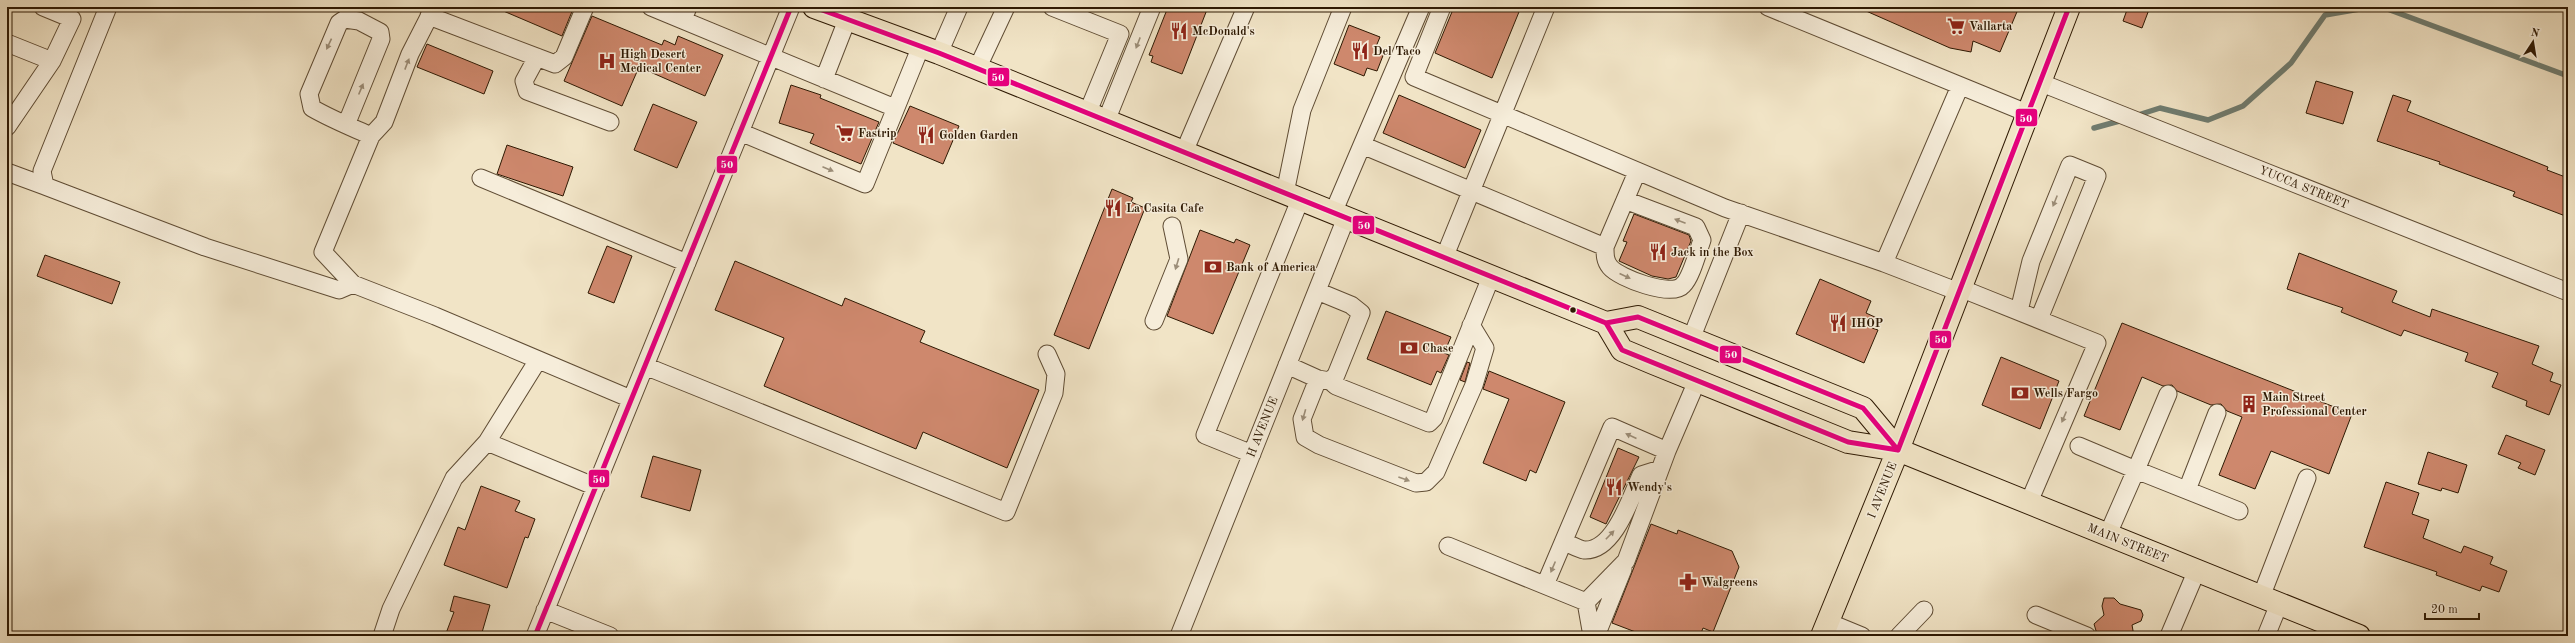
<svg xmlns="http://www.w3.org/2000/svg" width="2575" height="643" viewBox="0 0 2575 643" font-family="'Old Standard TT',serif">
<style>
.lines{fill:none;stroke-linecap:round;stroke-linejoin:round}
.stream{stroke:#6f7c70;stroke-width:5.5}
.building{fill:#ce886d;stroke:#2e1903}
.minor-casing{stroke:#5f4c34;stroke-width:19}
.major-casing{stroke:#2e1903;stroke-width:24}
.minor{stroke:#f6edda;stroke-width:17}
.major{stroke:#f1e4c6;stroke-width:22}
.bus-1-casing{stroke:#f6edda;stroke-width:8}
.bus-1{stroke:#e5007d;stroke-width:5}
.oneway{fill:#9c8e79}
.bus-dot{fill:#2e1903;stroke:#f6edda;stroke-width:1.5}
.labels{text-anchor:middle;stroke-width:3;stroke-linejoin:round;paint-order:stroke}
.poi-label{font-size:12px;font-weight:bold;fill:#2e1903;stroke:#f6edda;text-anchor:start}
.street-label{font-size:12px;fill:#2e1903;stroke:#f6edda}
.line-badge{stroke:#f6edda;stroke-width:1.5}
.badge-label{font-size:11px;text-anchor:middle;font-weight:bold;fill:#fff}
</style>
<rect width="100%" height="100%" fill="#f1e4c6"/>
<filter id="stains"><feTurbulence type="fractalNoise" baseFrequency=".005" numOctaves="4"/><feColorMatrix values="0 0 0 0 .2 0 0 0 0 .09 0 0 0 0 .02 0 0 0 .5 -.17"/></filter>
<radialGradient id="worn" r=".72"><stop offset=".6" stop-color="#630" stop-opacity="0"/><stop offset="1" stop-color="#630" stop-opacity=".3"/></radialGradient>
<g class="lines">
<path class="stream" d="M2382,7L2568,76
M2135,116L2160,108L2208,120L2243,106L2291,63L2325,15L2371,7
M2094,128L2123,120"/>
</g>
<path class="building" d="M494,7H570L573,9L562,36Z
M1168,7H1208L1182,74L1151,62L1153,56L1149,55Z
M1454,7H1521L1492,78L1435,53Z
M1857,7H2019L2000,52L1973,41L1971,52L1950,48Z
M2128,7H2150L2142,28L2123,21Z
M592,16L662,45L664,40L675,45L678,36L723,55L705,96L639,67L622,106L564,81Z
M1349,25L1380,37L1375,49L1384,53L1377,71L1367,68L1364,76L1334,64Z
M427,44L493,71L484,94L417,67Z
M2316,81L2353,92L2343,124L2306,113Z
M791,85L821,95L820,98L879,122L861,164L810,143L814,134L779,123Z
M1399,95L1481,130L1465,168L1383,133Z
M2393,95L2411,101L2407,111L2548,167L2547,170L2568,178V217L2513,196L2515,192L2439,164L2440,162L2377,141Z
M653,104L697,122L677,168L634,150Z
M910,106L959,126L943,164L893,143Z
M507,145L573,167L563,196L497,174Z
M1112,189L1133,198L1131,202L1145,208L1089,349L1054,335Z
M1634,214L1689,235L1691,241L1676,277L1668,279L1652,276L1619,261L1627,242L1623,241Z
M1200,230L1234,243L1236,239L1250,245L1213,334L1167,316Z
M607,246L632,256L614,303L588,293Z
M2299,253L2397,291L2392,302L2430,317L2432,309L2539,346L2532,364L2553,373L2550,381L2561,385L2549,415L2526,406L2527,401L2492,387L2498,373L2465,361L2468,353L2404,330L2401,336L2341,312L2343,308L2287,289Z
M45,255L120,282L112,304L37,276Z
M735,261L842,306L845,298L925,331L920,342L1039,390L1007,468L923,432L916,449L764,386L784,338L715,310Z
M1820,279L1871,301L1866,313L1877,318L1872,328L1878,330L1864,363L1796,334Z
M1386,311L1451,337L1444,353L1449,355L1441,373L1437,371L1431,385L1367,359Z
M2122,323L2352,414L2329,474L2271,451L2255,489L2219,475L2242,417L2227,411L2221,404L2211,405L2177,391L2172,385L2163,386L2142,377L2120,430L2084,416Z
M2001,357L2059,381L2040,429L1982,405Z
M1467,362L1470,363L1465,382L1460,380Z
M1489,371L1565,402L1536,473L1530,470L1526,481L1483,463L1509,399L1483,389Z
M2506,435L2545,450L2535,475L2518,468L2521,463L2498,454Z
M1618,448L1639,457L1606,524L1590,517Z
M2428,452L2467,465L2458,493L2442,488L2441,491L2418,484Z
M653,456L701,470L690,511L641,497Z
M2386,482L2419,493L2412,514L2429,520L2423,538L2461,553L2464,546L2493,557L2490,564L2507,571L2499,592L2482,586L2480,591L2436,575L2437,572L2364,547Z
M481,486L520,501L515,511L535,519L528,538L525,537L507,588L444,565L458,527L465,530Z
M1651,524L1677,534L1678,530L1732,551L1739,567L1713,632L1703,628L1700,636H1646L1612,623Z
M454,596L490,605L481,636H445L454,612L450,611Z
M2104,598H2114L2120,604L2141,610L2143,615L2141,621L2132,625L2134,636L2097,634L2094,624L2104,615L2102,606Z"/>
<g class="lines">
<g class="minor-casing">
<path id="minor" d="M108,7L42,171L45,186L205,247L339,290L353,284
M434,7L410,54L384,122L371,136L323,252L353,284L435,316L631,399
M651,7L895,108
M1052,7L1120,34L1087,114
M1442,7L1414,77L1725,208L1884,263
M1768,7L2027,113
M429,16L555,64L564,57L585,7
M683,20L688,7
M7,43L52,61
M939,53L959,7
M537,57L524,81L527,91L610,122
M977,69L1006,7
M824,79L847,20
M2039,82L2568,292
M1106,121L1152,7
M346,125L381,39L380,32L359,21L345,19L339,23L309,94L312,108C331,119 351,127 371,136
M7,127L52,61L72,19L43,7
M740,132L865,184L921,46
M1362,145L1421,7
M1184,152L1246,7
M7,172L45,186
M481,178L687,263
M1285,193L1302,110L1343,7
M1333,213L1362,145L1605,247L1637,172
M1605,247C1605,255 1605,261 1610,267C1619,278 1672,298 1683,285C1691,278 1698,251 1702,240L1696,227L1625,200
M1444,258L1546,7
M1960,288L2097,343L2029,502
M1959,292L1884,263L1960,86
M2019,311L2031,261L2070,165L2097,176L2039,319
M1154,321L1179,259L1172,226
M1691,339L1741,213
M1287,365L1318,379L1330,381L1336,375L1361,313L1351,305L1317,291
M645,366L1006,512L1054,393L1056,374L1047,354
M1318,379L1302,419L1305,437L1319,445L1416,483L1426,482L1436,472L1474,385L1485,348L1471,325
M1330,381L1336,386L1429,423L1434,418L1491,277
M487,442L538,360
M2079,446L2136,470L2168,394
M1252,454L1205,435L1300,200
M2187,490L2217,413
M2108,534L2136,470L2239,511
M1564,542C1570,544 1578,549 1584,550C1614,552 1631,497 1641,475L1660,469
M1448,546L1586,602
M1545,585L1612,427L1667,451
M2261,597L2307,478
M545,610L610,636
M2036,615L2087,636
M1828,622L1862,636
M382,636L391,609L454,478L487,442L596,487
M535,636L791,7
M1179,636L1346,218
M1592,636L1586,602L1626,561L1667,451L1697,381
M1596,636L1623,569
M1899,636L1924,610
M2169,636L2197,570
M2266,636L2279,604"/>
</g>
<g class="major-casing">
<path id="major" d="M814,7L939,53L1606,323L1638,317L1863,408L1898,450
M1606,323L1622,350L1653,363L1848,442L1898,450L2359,636
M1822,636L1898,450L2069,7"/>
</g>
<use href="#minor" class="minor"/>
<use href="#major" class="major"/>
<g class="bus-1-casing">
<path id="bus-1" d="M814,7L939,53L1606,323L1638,317L1863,408L1898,450
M1606,323L1622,350L1848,442L1898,450
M1898,450L2069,7
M535,636L791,7"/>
</g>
<use href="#bus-1" class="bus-1"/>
</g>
<defs><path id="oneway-solid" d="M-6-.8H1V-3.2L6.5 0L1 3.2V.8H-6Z"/></defs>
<g class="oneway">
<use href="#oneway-solid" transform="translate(1138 43) rotate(111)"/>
<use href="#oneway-solid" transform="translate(329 44) rotate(115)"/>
<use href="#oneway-solid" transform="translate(407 64) rotate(-69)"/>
<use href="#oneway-solid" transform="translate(361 89) rotate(-67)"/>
<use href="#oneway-solid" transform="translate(828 169) rotate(23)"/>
<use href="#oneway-solid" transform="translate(2055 201) rotate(112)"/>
<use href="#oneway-solid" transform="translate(1680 221) rotate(-159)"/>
<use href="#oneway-solid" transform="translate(1177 264) rotate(107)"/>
<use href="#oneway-solid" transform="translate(1625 276) rotate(25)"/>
<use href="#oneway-solid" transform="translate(1304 415) rotate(106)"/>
<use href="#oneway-solid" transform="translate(2064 417) rotate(113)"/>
<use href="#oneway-solid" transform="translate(1631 436) rotate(-156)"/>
<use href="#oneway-solid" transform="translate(1404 479) rotate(20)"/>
<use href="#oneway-solid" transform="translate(1610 535) rotate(-46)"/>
<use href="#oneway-solid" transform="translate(1553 567) rotate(113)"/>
</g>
<defs>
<g id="supermarket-bare" transform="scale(1.38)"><path d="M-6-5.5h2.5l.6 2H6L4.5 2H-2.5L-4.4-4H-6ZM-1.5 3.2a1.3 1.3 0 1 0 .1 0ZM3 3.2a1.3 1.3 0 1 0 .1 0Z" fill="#8f2418" stroke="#f6edda" stroke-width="2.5" paint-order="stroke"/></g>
<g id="restaurant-bare" transform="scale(1.38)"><path d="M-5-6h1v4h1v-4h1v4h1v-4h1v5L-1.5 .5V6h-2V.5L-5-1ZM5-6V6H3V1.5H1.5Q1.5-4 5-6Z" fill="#8f2418" stroke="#f6edda" stroke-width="2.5" paint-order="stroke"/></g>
<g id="hospital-bare" transform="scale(1.38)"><path d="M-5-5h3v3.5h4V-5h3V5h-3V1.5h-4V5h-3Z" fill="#8f2418" stroke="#f6edda" stroke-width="2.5" paint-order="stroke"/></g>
<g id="bank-bare" transform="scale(1.38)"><path d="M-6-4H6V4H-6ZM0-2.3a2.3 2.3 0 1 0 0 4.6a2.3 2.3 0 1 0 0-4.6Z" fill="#8f2418" stroke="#f6edda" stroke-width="2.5" paint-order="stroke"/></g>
<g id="building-bare" transform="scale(1.38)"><path d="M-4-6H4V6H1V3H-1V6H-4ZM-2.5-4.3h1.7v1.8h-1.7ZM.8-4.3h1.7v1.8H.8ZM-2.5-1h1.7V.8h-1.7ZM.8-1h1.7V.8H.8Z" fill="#8f2418" stroke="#f6edda" stroke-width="2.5" paint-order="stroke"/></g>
<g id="pharmacy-bare" transform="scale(1.38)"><path d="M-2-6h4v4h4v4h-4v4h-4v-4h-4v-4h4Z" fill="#8f2418" stroke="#f6edda" stroke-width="2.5" paint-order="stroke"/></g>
</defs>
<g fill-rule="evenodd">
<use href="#supermarket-bare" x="1956" y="26"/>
<use href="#restaurant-bare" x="1179" y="31"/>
<use href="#restaurant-bare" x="1360" y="51"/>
<use href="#hospital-bare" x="607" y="61"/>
<use href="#supermarket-bare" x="845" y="133"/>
<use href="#restaurant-bare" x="926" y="135"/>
<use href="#restaurant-bare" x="1113" y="208"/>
<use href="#restaurant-bare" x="1658" y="252"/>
<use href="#bank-bare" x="1213" y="267"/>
<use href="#restaurant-bare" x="1838" y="323"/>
<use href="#bank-bare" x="1409" y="348"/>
<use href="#bank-bare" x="2020" y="393"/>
<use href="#building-bare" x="2249" y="404"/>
<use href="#restaurant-bare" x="1614" y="487"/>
<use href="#pharmacy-bare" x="1688" y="582"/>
</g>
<circle class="bus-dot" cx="1573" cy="310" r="3.5"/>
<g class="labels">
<g class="poi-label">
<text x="1969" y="30">Vallarta</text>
<text x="1192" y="35">McDonald's</text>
<text x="1373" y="55">Del Taco</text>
<text x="620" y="58">High Desert<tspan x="620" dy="14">Medical Center</tspan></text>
<text x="858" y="137">Fastrip</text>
<text x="939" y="139">Golden Garden</text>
<text x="1126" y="212">La Casita Cafe</text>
<text x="1671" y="256">Jack in the Box</text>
<text x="1226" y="271">Bank of America</text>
<text x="1851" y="327">IHOP</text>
<text x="1422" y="352">Chase</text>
<text x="2033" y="397">Wells Fargo</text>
<text x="2262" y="401">Main Street<tspan x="2262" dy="14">Professional Center</tspan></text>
<text x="1627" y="491">Wendy's</text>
<text x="1701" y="586">Walgreens</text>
</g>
<g class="street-label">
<text transform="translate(2304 187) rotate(22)" y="4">YUCCA STREET</text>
<text transform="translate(1262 427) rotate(-68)" y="4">H AVENUE</text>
<text transform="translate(1882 490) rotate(-68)" y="4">I AVENUE</text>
<text transform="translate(2128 543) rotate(22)" y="4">MAIN STREET</text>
</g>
</g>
<g class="line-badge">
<rect x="987" y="67" width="23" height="20" rx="4" fill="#e5007d"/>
<rect x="2015" y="108" width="23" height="19" rx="4" fill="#e5007d"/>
<rect x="716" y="155" width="22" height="19" rx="4" fill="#e5007d"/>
<rect x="1352" y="215" width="23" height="20" rx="4" fill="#e5007d"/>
<rect x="1929" y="330" width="23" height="19" rx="4" fill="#e5007d"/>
<rect x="1719" y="345" width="23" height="19" rx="4" fill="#e5007d"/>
<rect x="588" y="469" width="22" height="19" rx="4" fill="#e5007d"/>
</g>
<g class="badge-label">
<text x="998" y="81">50</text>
<text x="2026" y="122">50</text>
<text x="727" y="168">50</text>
<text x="1364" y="229">50</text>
<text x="1941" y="343">50</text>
<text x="1731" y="358">50</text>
<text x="599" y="483">50</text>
</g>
<rect width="2575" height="643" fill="none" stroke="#f1e4c6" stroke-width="24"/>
<rect x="8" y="8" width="2559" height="627" fill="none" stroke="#2e1903" stroke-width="2"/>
<rect x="12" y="12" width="2551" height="619" fill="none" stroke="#2e1903"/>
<g transform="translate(2533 42) rotate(12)" stroke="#f6edda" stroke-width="3" paint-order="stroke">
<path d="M0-3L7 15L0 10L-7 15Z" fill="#2e1903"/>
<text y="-6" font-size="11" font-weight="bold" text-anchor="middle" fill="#2e1903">N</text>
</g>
<path d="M2425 613v6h54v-6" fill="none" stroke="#2e1903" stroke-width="2"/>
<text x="2431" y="613" font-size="12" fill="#2e1903" stroke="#f6edda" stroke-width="3" paint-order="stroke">20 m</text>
<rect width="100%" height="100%" filter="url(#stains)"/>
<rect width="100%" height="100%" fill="url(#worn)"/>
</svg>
